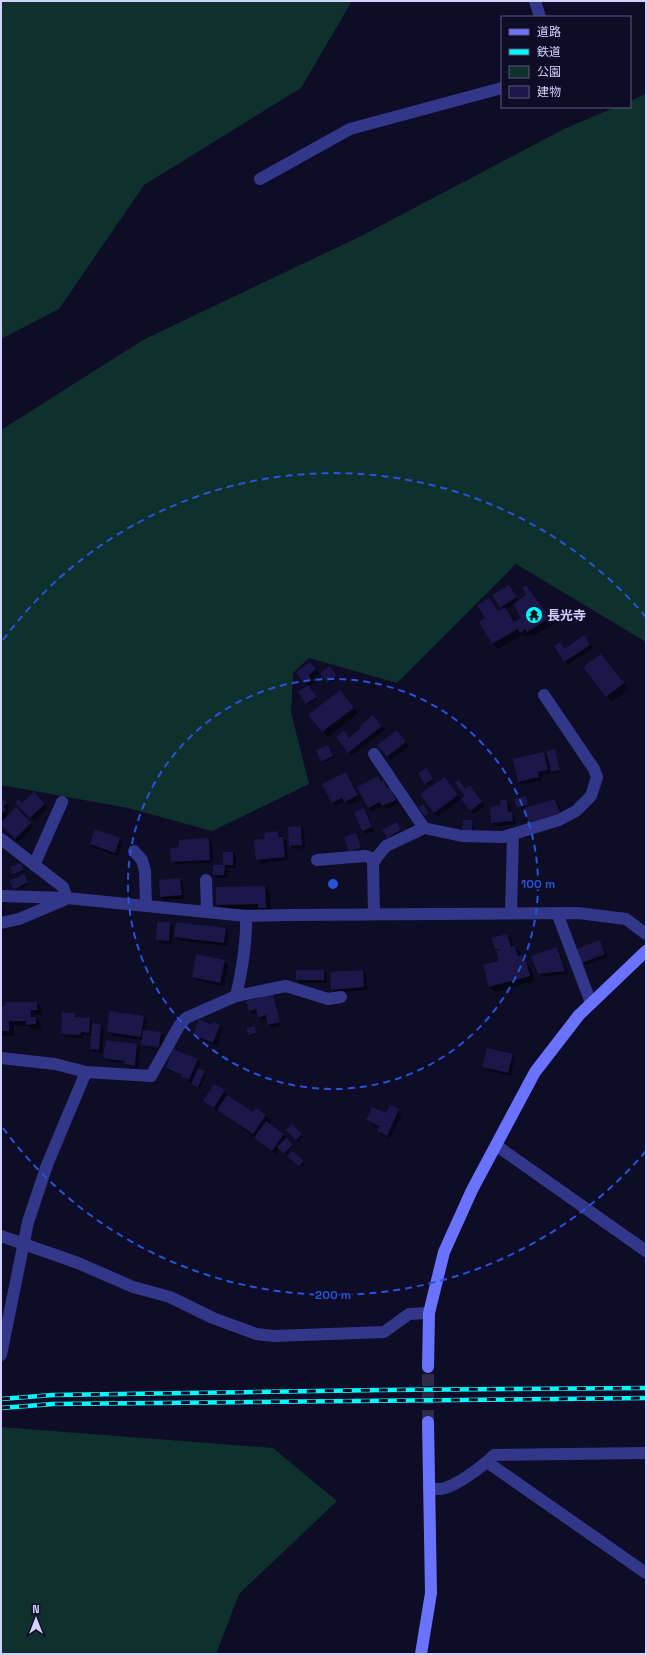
<svg xmlns="http://www.w3.org/2000/svg" width="647" height="1655" viewBox="0 0 647 1655" font-family="'Space Grotesk','Noto Sans JP',sans-serif">
<style>
.green{fill:#0f312d}
.shadow{fill:#0007;fill-rule:evenodd}
.building{fill:#1c1649}
.lines{fill:none;stroke-linecap:round;stroke-linejoin:round}
.secondary-tunnel{stroke:#2b2a47;stroke-width:12;stroke-dasharray:12 6;stroke-linecap:butt}
.street{stroke:#32378a;stroke-width:12}
.secondary{stroke:#6973ff;stroke-width:12}
.rail-casing{stroke:#00fbfd;stroke-width:4.5}
.rail{stroke:#0e0c26;stroke-width:3;stroke-dasharray:9;stroke-linecap:butt}
.ring{fill:none;stroke:#2655da;stroke-width:2;stroke-dasharray:7 5}
.labels{text-anchor:middle;stroke-width:3.5;stroke-linejoin:round;paint-order:stroke}
.poi-label{font-size:13px;font-weight:bold;fill:#d2d2ff;stroke:#0e0c26;text-anchor:start}
.centre{fill:#2655da;stroke:#0e0c26;stroke-width:2}
.ring-label{font-size:12px;text-anchor:middle;font-weight:bold;fill:#2655da;stroke:#0e0c26;stroke-width:3.5;stroke-linejoin:round;paint-order:stroke}
</style>
<rect width="100%" height="100%" fill="#0e0c26"/>
<path class="green" d="M1,1H352L301,88L144,185L59,309L1,339Z
M646,94V642L516,564L397,683L309,658L293,673L291,712L309,784L212,831L128,808L1,785V430L143,340L361,236L566,128L616,107H630V101Z
M1,1427L273,1448L337,1501L239,1594L216,1654H1Z"/>
<path class="shadow" d="M509,586L519,601L531,592L554,624L533,636L531,634L526,637L523,634L498,649L493,644L480,622L486,619L489,599L499,612L503,609L494,596ZM514,604L523,618L516,622L506,609Z
M584,637L593,648L568,664L565,661L560,644L564,649Z
M601,655L629,689L612,702L584,668Z
M313,666L319,673L311,679L314,682L308,686L317,699L308,705L299,693L308,686L297,673Z
M332,669L337,678L329,683L327,682Z
M345,697L358,713L328,737L310,715Z
M377,720L385,730L352,755L349,752V739Z
M400,735L409,746L391,760L378,745Z
M328,746L334,758L323,762L322,761Z
M555,750L561,771L553,773L551,771V773L541,776L542,780L523,785L519,782L544,753L548,758Z
M427,771L434,781L428,785L426,783Z
M346,773L349,776L361,799L349,805L345,801L336,806L332,803Z
M378,777L386,784L388,789L393,792L399,803L387,809L383,806L372,811L369,808Z
M448,781L461,799L438,816L434,813Z
M466,790H473L485,806L474,814L471,811Z
M34,793L48,808L34,821L16,803L22,804Z
M525,797L529,806L519,809L518,807Z
M1,798L10,807L6,811L10,815L16,808L33,827L19,842L1,824Z
M555,800L558,803L562,816L530,822Z
M506,801L510,804L511,813L515,817L516,824L496,826L492,823Z
M364,809L367,812L374,831L366,834L363,830Z
M473,821L474,823V832L463,830Z
M398,825L402,832L389,839L388,837Z
M301,827L304,831L305,848L293,849L290,845Z
M278,832L286,841L288,860L261,863L257,860L264,840Z
M356,834L362,849L352,853L350,851Z
M120,839L123,842L118,856L94,848L91,844Z
M209,839L212,843L213,863L175,864L172,861Z
M233,853L236,857V868H228L227,878H217L214,875L224,866Z
M21,864L25,871L15,875L11,868Z
M24,875L29,884L16,891L14,890Z
M180,879L183,882L184,899L164,900L161,897Z
M265,887L270,892L271,913H264L260,909H222L217,904Z
M1,906L3,908L4,915L1,916Z
M169,923L173,927L172,944L161,943L157,940Z
M225,929L229,932L227,946L179,940L175,937Z
M507,935L512,940L514,946L519,951L521,956L531,968L535,981L495,992L490,987L500,961L496,949Z
M599,941L603,945L608,957L586,965L583,962Z
M556,948L560,951L568,974L542,977L539,973Z
M224,961L228,965L224,986L196,980L193,977Z
M323,971L327,974V983H300L297,980Z
M362,971L366,974L367,990L336,993L332,989Z
M272,995L276,999L283,1025L275,998H273L280,1026L273,1028L269,1025L268,1019L262,1020L259,1017L258,1013L253,1014L250,1011Z
M36,1003L42,1008V1015H36V1018L41,1023V1029L32,1030L29,1026H14V1036H3L1,1035V1007Z
M74,1014L78,1017L90,1019L93,1022V1024L100,1025L104,1029L102,1053L95,1052L91,1049L92,1036L84,1035L83,1038L65,1037L62,1034Z
M143,1017L147,1021L145,1031L160,1033L164,1036L163,1047L145,1044V1047L162,1049V1050L146,1048L143,1045V1040L111,1035L108,1032Z
M213,1026H220L223,1029L217,1046L197,1038L194,1035Z
M255,1027L257,1034L250,1036L249,1034Z
M137,1045L140,1049L138,1068L129,1067L126,1063L108,1061L104,1057ZM107,1057L130,1060V1062L107,1059Z
M512,1055L515,1058L511,1076L487,1070L484,1067Z
M197,1060L201,1063L198,1069L206,1074L200,1088L186,1080L183,1076L170,1071L167,1068Z
M224,1091L227,1095L253,1114L256,1109L266,1116L271,1121L269,1124L283,1135L294,1146L286,1155L280,1148L276,1154L218,1109L217,1111L204,1101Z
M398,1110L402,1114L390,1138L382,1135L378,1131L380,1128L371,1124L367,1120Z
M292,1125L303,1136L298,1141L287,1130Z
M292,1152L304,1163L301,1167L289,1156Z"/>
<path class="building" d="M509,585L517,597L500,608L492,595Z
M526,585L550,618L527,632L526,629L520,633L518,629L492,644L479,622L485,618L477,605L489,598L498,611L505,607L514,622L521,618L513,604L526,595L522,588Z
M584,635L590,645L564,662L554,646L560,642L564,649Z
M601,654L624,683L606,697L583,667Z
M310,662L316,669L309,675L311,679L304,684L296,672Z
M330,666L337,676L327,683L320,673Z
M308,685L317,697L306,704L298,692Z
M340,690L354,708L322,732L308,715Z
M373,715L382,726L348,753L336,737L344,731L349,738L361,728L360,726Z
M397,730L406,742L387,757L377,745Z
M328,745L333,756L321,762L316,750Z
M555,749L560,770L551,772L546,751Z
M544,752L548,770L538,772L539,777L518,782L513,759Z
M426,768L433,779L425,784L418,773Z
M346,772L358,795L345,802L342,798L332,803L322,784Z
M378,776L381,781L383,780L387,788L390,787L396,800L382,806L380,802L368,808L357,787Z
M445,777L458,795L434,813L420,794Z
M459,780L465,789L470,785L482,802L470,811L461,799L465,796L455,783Z
M34,792L45,804L30,818L15,803L19,799L22,803Z
M526,796L528,805L517,808L514,799Z
M1,797L7,803L3,807L6,810L1,814Z
M555,799L560,813L529,823L524,808Z
M500,800H507L508,812H512L513,821L491,823L490,807L501,805Z
M423,804L429,813L425,816L419,807Z
M16,807L31,823L15,839L1,825V822Z
M364,808L372,827L362,831L354,812Z
M463,820H473L472,831H462Z
M397,822L401,830L387,838L382,830Z
M301,826L302,845L289,846L288,827Z
M95,829L120,838L115,853L90,844Z
M278,831L279,837H283L285,857L256,860L254,840L264,839L265,833Z
M356,833L361,848L349,852L344,837Z
M209,838L210,860L171,862L170,848L179,847V840Z
M223,852H233V865H225L224,875H213V865H223Z
M21,863L24,870L13,874L10,867Z
M24,874L28,882L14,890L9,881Z
M180,878L182,895L160,897L159,880Z
M265,886L266,908H258V904L216,905V887Z
M157,922H170L169,941L156,940Z
M176,922L226,928L224,943L174,937Z
M507,934L511,947L514,945L518,956L522,955L524,962L526,961L530,976L489,987L483,965L499,961L496,950L502,949H495L491,938Z
M600,940L605,954L582,963L576,949Z
M557,947L565,971L538,974L531,956Z
M196,954L225,960L220,983L192,977Z
M296,970H324V980H296Z
M363,970L364,987L331,990L330,972Z
M273,994L280,1022L268,1025L266,1015L258,1018L256,1009L249,1011L246,1001Z
M5,1002H37V1010H31V1017H36V1024L26,1025V1021H9V1031H1V1006H5Z
M109,1011L144,1016L141,1037L107,1032Z
M62,1012L75,1013V1017L90,1018L89,1033L81,1032L80,1035L61,1034Z
M199,1019L212,1025L213,1022L220,1025L213,1043L193,1035Z
M92,1023L101,1024L99,1050L90,1049Z
M255,1026L256,1033L248,1035L246,1028Z
M143,1030L161,1032L159,1047L141,1045Z
M106,1040L137,1044L135,1066L124,1064L125,1061L103,1058Z
M487,1048L513,1054L508,1073L482,1067Z
M173,1049L198,1059L189,1080L181,1077L182,1075L166,1068Z
M198,1068L205,1071L198,1087L191,1084Z
M214,1084L225,1090L214,1108L203,1101Z
M227,1095L253,1112L256,1108L266,1115L253,1134L217,1110Z
M390,1105L399,1109L387,1136L377,1131L379,1126L366,1120L372,1107L386,1113Z
M266,1121L284,1134L272,1151L254,1138Z
M292,1124L302,1134L296,1140L286,1130Z
M286,1138L293,1144L284,1154L277,1147Z
M292,1151L304,1161L299,1166L287,1156Z"/>
<g class="lines">
<path class="secondary-tunnel" d="M428,1422V1367"/>
<path class="street" d="M535,1L540,17
M260,179L350,129L502,88
M374,754L424,828L386,846L373,862L374,914
M424,828L462,836L503,837L559,820L576,811L591,796L597,777L594,769L544,695
M1,839L63,887L67,898
M134,851L142,860L145,871L146,906
M317,860L365,856L376,859
M34,865L62,802
M206,880L207,912
M1,896L67,898L246,916L291,915L578,913L626,919L646,934
M511,913L513,834
M557,913L591,1003
M1,923L19,919L64,900
M236,996L286,986L328,999L341,997
M1,1058L55,1064L86,1072L151,1076L179,1026L186,1018L236,996C242,970 247,944 246,916
M497,1146L646,1251
M1,1236L78,1263L133,1287L170,1297L213,1318L256,1334L274,1336L384,1332L409,1314L429,1313
M1,1355L28,1222L47,1165L86,1072
M487,1462L646,1573
M429,1489C433,1489 437,1489 441,1489C457,1486 483,1466 494,1455L646,1453"/>
<path class="secondary" d="M428,1367L429,1313L444,1252L472,1190L535,1072L579,1015L646,951
M421,1654L431,1593L428,1422"/>
<g class="rail-casing">
<path id="rail" d="M1,1399L53,1395L382,1390L646,1388
M1,1408L53,1404L646,1398"/>
</g>
<use href="#rail" class="rail"/>
</g>
<g class="ring">
<circle cx="333" cy="884" r="205"/>
<path d="M646 1151A411 411 0 0 1 3 1128M3 640A411 411 0 0 1 646 617"/>
</g>
<defs>
<g id="temple-disc" transform="scale(0.9)"><circle r="9.5" fill="#00fbfd" stroke="#0e0c26"/><path d="M0-6L5-2H3V0L6.5 2.5H4V6H1.5V3h-3V6H-4V2.5H-6.5L-3 0V-2H-5Z" fill="#111"/></g>
</defs>
<g fill-rule="evenodd">
<use href="#temple-disc" x="534" y="615"/>
</g>
<g class="labels">
<g class="poi-label">
<text x="547" y="620">長光寺</text>
</g>
</g>
<circle cx="333" cy="884" r="6" class="centre"/>
<g class="ring-label">
<text x="538" y="888">100 m</text>
<text x="333" y="1299">200 m</text>
</g>
<rect width="647" height="1655" fill="none" stroke="#d2d2ff" stroke-width="4"/>
<rect x="501" y="16" width="130" height="92" fill="#0e0c26" stroke="#5c5b7d"/>
<rect x="509" y="29" width="20" height="6" fill="#6973ff" stroke="#5c5b7d"/>
<text x="537" y="36" font-size="12" fill="#d2d2ff">道路</text>
<rect x="509" y="49" width="20" height="6" fill="#00fbfd" stroke="#5c5b7d"/>
<text x="537" y="56" font-size="12" fill="#d2d2ff">鉄道</text>
<rect x="509" y="66" width="20" height="12" fill="#0f312d" stroke="#5c5b7d"/>
<text x="537" y="76" font-size="12" fill="#d2d2ff">公園</text>
<rect x="509" y="86" width="20" height="12" fill="#1c1649" stroke="#5c5b7d"/>
<text x="537" y="96" font-size="12" fill="#d2d2ff">建物</text>
<g transform="translate(36 1619)" stroke="#0e0c26" stroke-width="3" paint-order="stroke">
<path d="M0-3L7 15L0 10L-7 15Z" fill="#d2d2ff"/>
<text y="-6" font-size="11" font-weight="bold" text-anchor="middle" fill="#d2d2ff">N</text>
</g>
</svg>
